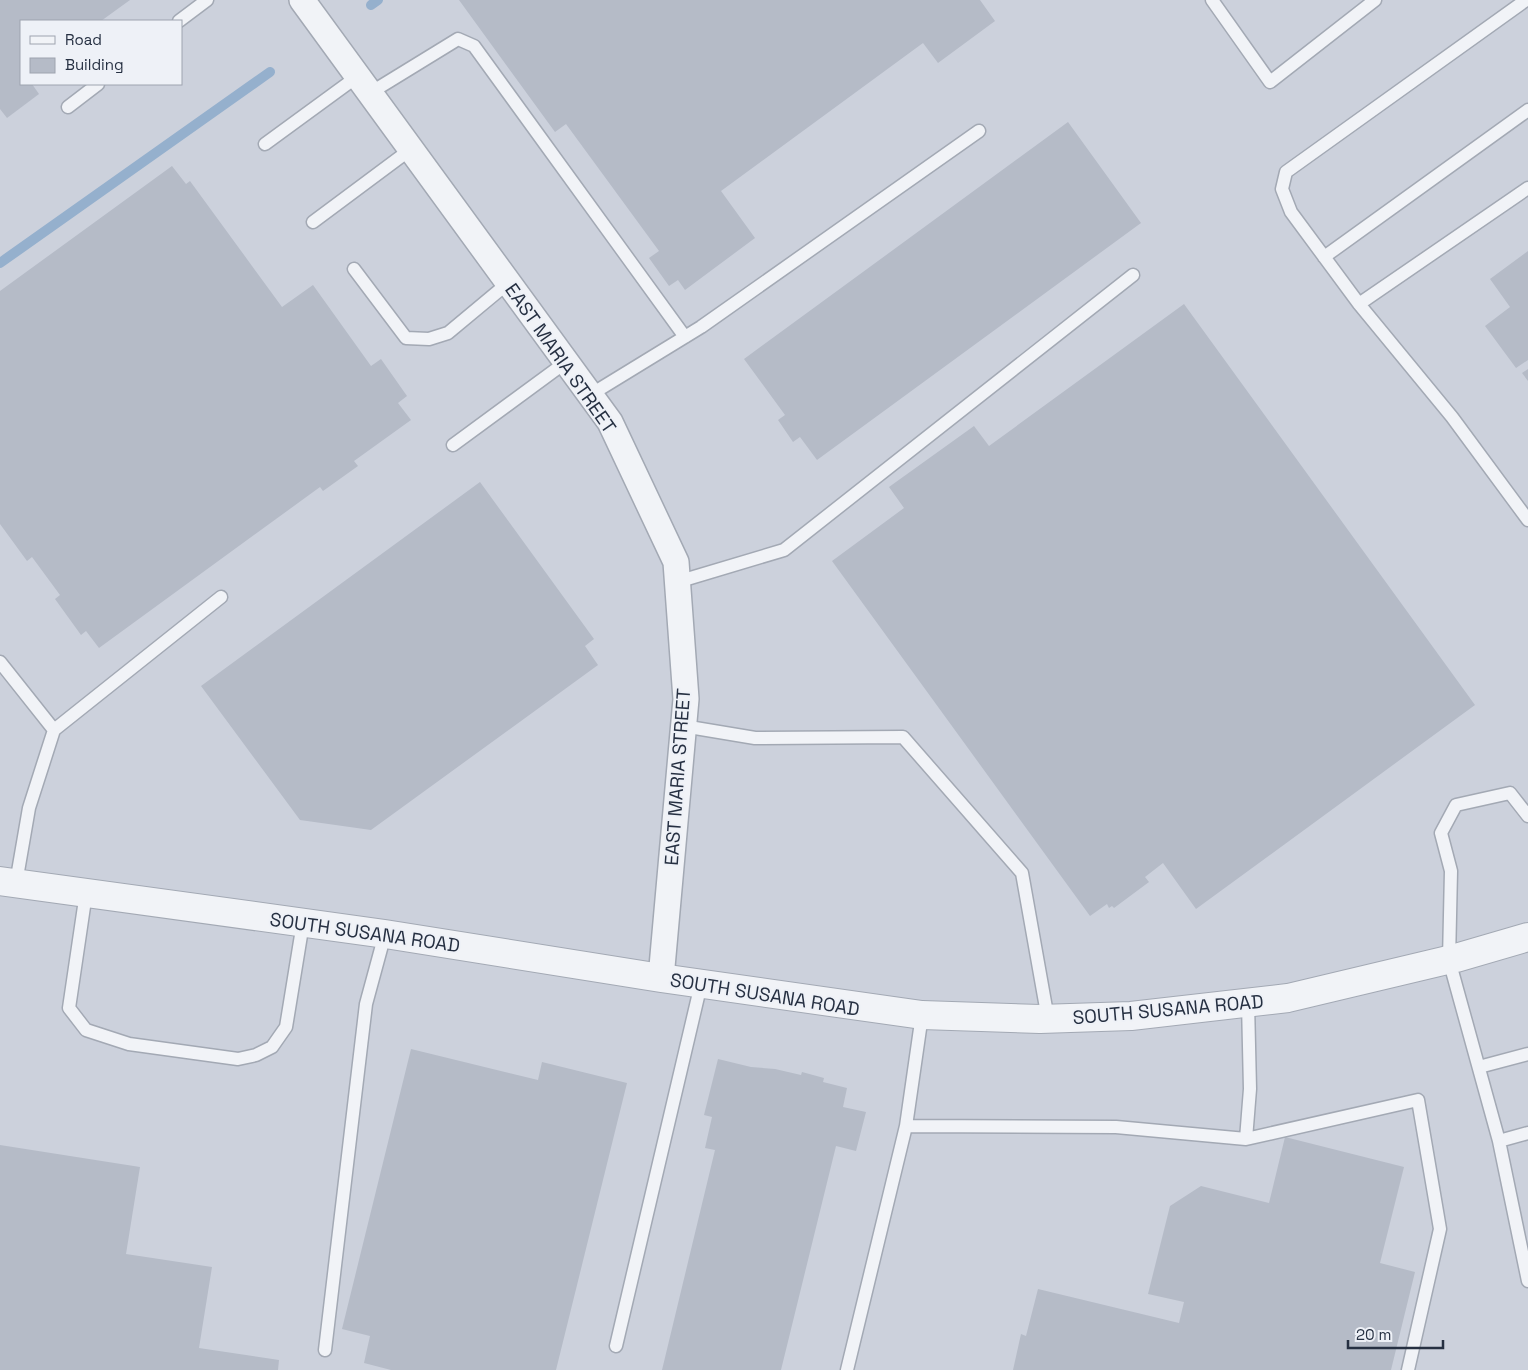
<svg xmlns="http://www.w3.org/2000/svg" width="1528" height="1370" viewBox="0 0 1528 1370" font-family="'Space Grotesk',sans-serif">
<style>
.built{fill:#ccd1dc;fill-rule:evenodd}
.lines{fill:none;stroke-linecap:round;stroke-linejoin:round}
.stream{stroke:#95b0cd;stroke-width:10}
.building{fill:#b5bbc7}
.service-casing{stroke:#a3a9b4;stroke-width:15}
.minor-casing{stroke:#a3a9b4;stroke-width:28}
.tertiary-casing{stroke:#a3a9b4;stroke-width:30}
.service{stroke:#f1f3f7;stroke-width:12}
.minor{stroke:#f1f3f7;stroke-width:25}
.tertiary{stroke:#f1f3f7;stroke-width:28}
.labels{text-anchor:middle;stroke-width:4;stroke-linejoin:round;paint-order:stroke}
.street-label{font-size:19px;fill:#263042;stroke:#eef1f7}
</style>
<rect width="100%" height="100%" fill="#dee2e9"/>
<path class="built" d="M0,0H1528V1370H0ZM21,21H181V84H21Z"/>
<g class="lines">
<path class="stream" d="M371,5L378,0
M0,263L270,72"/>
</g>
<path class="building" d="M0,0H130L101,21H21V84H32L39,94L7,118L0,109Z
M459,0H980L995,21L938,63L923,43L721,191L755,238L685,290L678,280L669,286L649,258L659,251L566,124L555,132Z
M1068,122L1141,223L817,460L800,437L793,442L778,420L785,415L744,359Z
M172,166L186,184L190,181L282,307L313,285L371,366L381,359L407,396L398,403L411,420L354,461L358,466L323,491L320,487L99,648L86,631L81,635L55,599L60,595L32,557L27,561L0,524V291Z
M1528,251V360L1516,368L1485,326L1510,307L1490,279Z
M1184,304L1475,705L1196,909L1163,863L1145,877L1149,882L1114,908L1112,906L1109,908L1107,904L1090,916L832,561L904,508L889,487L974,426L989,446Z
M1528,369V381L1522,373Z
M480,482L594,639L585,646L598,665L371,830L300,820L201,686Z
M411,1049L538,1080L542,1062L627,1083L556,1370H391L364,1363L370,1336L342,1329Z
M718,1059L751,1067L775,1069L801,1075L802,1072L824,1078L823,1082L847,1088L843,1107L866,1112L856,1151L836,1146L781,1370H662L715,1150L705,1148L712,1117L704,1115Z
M1285,1137L1404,1167L1380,1263L1415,1272L1391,1370H1013L1021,1334L1026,1336L1038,1289L1179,1323L1184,1302L1148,1294L1170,1206L1201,1186L1269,1203Z
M0,1145L140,1167L126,1254L212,1267L199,1348L279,1360L278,1370H0Z"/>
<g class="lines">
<g class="service-casing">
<path id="service" d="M1212,0L1270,82L1375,0
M1526,0L1286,172L1282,189L1291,212L1359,304L1452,417L1528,520
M179,21L207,0
M370,93L458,39L474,46L685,337
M68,107L98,84
M265,144L358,76
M313,222L411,149
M1324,257L1528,110
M354,269L406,338L429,339L448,333L508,283
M1359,304L1528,188
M590,395L701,327L979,131
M453,445L566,362
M677,582L784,550L1133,275
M0,662L54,730
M683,726L755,738L903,737L1022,873L1048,1019
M1528,816L1510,793L1456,805L1441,833L1451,871L1449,960L1499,1141L1528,1281
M16,883L29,808L54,730L221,597
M86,893L69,1008L86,1030L129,1044L238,1059L256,1055L272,1047L286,1027L303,923
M1479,1067L1528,1054
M906,1126L1116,1127L1246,1139L1418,1100L1440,1229L1408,1370
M1246,1139L1250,1089L1248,1003
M1499,1141L1528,1133
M616,1346L701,984
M325,1350L366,1004L385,934
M847,1370L906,1126L922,1015"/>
</g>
<g class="minor-casing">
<path id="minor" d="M302,0L610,422L676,562L686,699L661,978"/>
</g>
<g class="tertiary-casing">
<path id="tertiary" d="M0,881L385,934L661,978L922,1015L1040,1019L1131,1016L1288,998L1456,958L1528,937"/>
</g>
<use href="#service" class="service"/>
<use href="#minor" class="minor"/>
<use href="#tertiary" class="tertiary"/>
</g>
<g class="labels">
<g class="street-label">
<text transform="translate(561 358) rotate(55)" y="7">EAST MARIA STREET</text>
<text transform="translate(677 777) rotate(-86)" y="7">EAST MARIA STREET</text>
<text transform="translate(365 932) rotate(8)" y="7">SOUTH SUSANA ROAD</text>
<text transform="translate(765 994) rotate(9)" y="7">SOUTH SUSANA ROAD</text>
<text transform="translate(1168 1009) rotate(-5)" y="7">SOUTH SUSANA ROAD</text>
</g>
</g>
<rect x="20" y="20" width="162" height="65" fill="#eef1f7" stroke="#9ea4af"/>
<rect x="30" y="36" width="25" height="8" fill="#f1f3f7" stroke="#9ea4af"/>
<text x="65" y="45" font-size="15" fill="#263042">Road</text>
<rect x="30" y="58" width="25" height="15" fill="#b5bbc7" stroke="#9ea4af"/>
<text x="65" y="70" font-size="15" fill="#263042">Building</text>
<path d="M1348 1340v8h95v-8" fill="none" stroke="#263042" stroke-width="2.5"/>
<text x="1356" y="1340" font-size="15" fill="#263042" stroke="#eef1f7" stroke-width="4" paint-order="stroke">20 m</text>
</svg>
